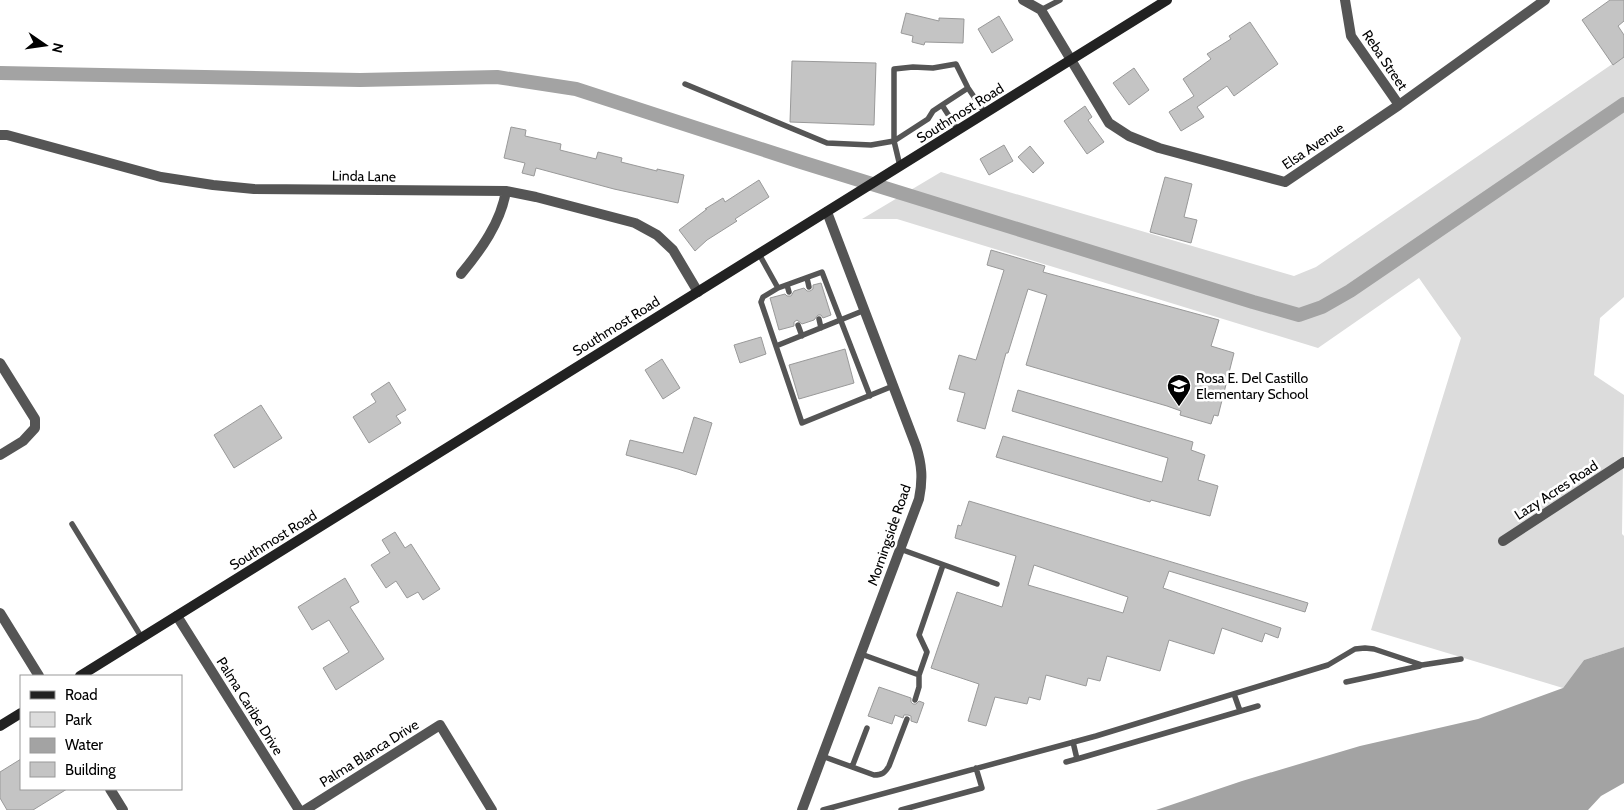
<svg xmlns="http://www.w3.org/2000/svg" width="1624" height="810" viewBox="0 0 1624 810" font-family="Cabin,sans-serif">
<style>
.green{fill:#dcdcdc}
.water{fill:#a3a3a3}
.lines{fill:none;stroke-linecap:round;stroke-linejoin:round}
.canal{stroke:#a3a3a3;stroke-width:14}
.building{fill:#c4c4c4;stroke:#999;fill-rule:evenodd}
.service{stroke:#555;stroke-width:5.5}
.minor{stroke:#555;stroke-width:10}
.tertiary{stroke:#555;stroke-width:10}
.secondary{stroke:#222;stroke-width:10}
.labels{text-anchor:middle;stroke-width:5;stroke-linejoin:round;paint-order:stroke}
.street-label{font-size:14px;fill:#000;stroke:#fff}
.poi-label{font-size:14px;fill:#000;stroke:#fff;text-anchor:start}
</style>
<rect width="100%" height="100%" fill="#fff"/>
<path class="green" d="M1624,56V297L1600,318L1594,375L1624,395L1622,534L1624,536V647L1584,660L1563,688L1371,630L1461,338L1419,278L1318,348L897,219H862L941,172L1294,276L1316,267Z"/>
<path class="water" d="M1624,647V783L1601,796L1588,810H1156L1242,781L1360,746L1478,719L1563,688L1584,660Z"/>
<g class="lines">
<path class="canal" d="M0,73L360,80L497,77L576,89L801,162L1253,302L1299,315L1322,307L1350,291L1624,104"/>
</g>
<path class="building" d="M1610,0H1624V21L1618,26L1624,35V57L1613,65L1582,20Z
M906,13L939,21V18L964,19L963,43L925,42L924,45L912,42L913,36L901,33Z
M999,16L1013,40L992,53L978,29Z
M1250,22L1278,64L1234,96L1227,86L1197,107L1204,117L1181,131L1169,112L1194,96L1183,79L1211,59L1207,54L1231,39L1229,36Z
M792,61L876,63L874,125L790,122Z
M1134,68L1149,90L1129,105L1113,83Z
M1085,106L1092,117L1088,120L1104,142L1087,154L1064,121Z
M511,127L526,130L525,136L561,144L560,150L596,159L598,152L622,158L621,162L657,171V169L684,175L678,203L614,189L536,168L534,176L522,173L525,163L504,158Z
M1004,145L1013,161L989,175L980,159Z
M1030,146L1044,163L1033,173L1018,157Z
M1165,177L1192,184L1184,217L1197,220L1191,243L1150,232Z
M759,180L769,197L735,219L737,221L707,240L695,251L679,230L707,209H705L723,198L725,202Z
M991,250L1045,266L1043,272L1219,320L1211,346L1234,353L1218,416L1214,415L1211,424L1180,415L1181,411L1167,406L1026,365L1047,295L1028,289L1008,353H1006L985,429L957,421L965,393L949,389L959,355L976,360L1004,270L987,265Z
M821,283L831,315L823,318L821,315H818L814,320L802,324L797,320L794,322V326L779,330L770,298L785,294L787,296H791L794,291L804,288L807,291H810L813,289V285Z
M761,337L766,354L740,363L734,345Z
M845,349L854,383L799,399L789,365Z
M662,359L680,388L663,399L645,370Z
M389,382L406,410L396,416L401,423L369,443L353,417L376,402L371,394Z
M1018,390L1193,442L1191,450L1205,455L1198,480L1218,486L1210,516L1151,500L1150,502L996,457L1003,436L1162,482L1168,458L1012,411Z
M261,405L282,438L234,468L214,435Z
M694,417L712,423L696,475L678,469L626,455L630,440L683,453Z
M969,501L1308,603L1305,612L1169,571L1163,588L1281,628L1278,638L1265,633L1262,642L1222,628L1214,654L1169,640L1160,671L1107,656L1100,681L1088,678L1086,686L1046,675L1040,700L1029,697L1027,704L995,697L986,726L968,721L979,684L931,668L957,592L1002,607L1016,556L955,538L958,525L961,526ZM1034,565L1128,597L1123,613L1028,585Z
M395,532L405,548L411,544L440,589L423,600L418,592L407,598L396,581L386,588L371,565L390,553L382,540Z
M345,578L359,602L350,607L384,659L336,690L323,668L349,652L329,620L312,630L298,607Z
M879,687L911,698V702L913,704H916L919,701L924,703L917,723L911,721V716L908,715H904L903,718L895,715L892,724L868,716Z
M21,759V789H67L33,810H7L0,798V772Z"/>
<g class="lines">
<path class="service" d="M1041,10L1060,0
M685,84L827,143L871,145L894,141L928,119L933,111L942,105
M958,130L942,105L968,88
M900,166L894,141V69L913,67L933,68L956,64L968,88L985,113
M759,254L778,288L763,297L761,302L802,423L893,386
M807,278L809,287
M787,285L789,292
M778,288L822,272L870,396
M819,319L821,328
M798,325L802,336
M776,346L865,310
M72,524L142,638
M900,549L997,584
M861,654L919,675L927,652L919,635L943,565
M1346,682L1420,666
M1234,694L1240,711
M915,700L919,687V675
M1073,742L1077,759L1258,706
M822,756L874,775C882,775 885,773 889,766L907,719
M1066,762L1077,759
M852,767L867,728
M823,810L1096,736L1328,665L1355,649L1365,648L1374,649L1422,665L1461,659
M901,810L982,788L976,768"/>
<path class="minor" d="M1023,0L1041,10L1109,123L1129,136L1159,148L1285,182L1399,105L1545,0
M1345,0L1351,36L1399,105
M0,135H7L161,177L213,185L254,189L506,191L536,197L635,223L657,235L673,250L698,292
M461,274C481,250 501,222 506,191
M0,363L35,419V428L23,441L0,455
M1503,541L1624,462
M0,613L39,676
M177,616L299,810
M110,789L123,810
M305,810L440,725L492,810"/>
<path class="tertiary" d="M802,810L919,499C923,479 922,465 916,446L827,212"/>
<path class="secondary" d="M80,676L1167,0
M0,726L21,713"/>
</g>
<defs>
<g id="school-pin" transform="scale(1.25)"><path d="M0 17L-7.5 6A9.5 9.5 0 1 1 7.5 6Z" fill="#000" stroke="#fff"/><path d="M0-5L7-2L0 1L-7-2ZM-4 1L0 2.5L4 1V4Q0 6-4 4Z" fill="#fff"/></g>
</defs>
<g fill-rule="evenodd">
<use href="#school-pin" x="1179" y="386"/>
</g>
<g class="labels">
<g class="street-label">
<text transform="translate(1385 60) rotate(56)" y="5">Reba Street</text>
<text transform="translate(960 113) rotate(-32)" y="5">Southmost Road</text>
<text transform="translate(1313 146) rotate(-34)" y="5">Elsa Avenue</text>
<text transform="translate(364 176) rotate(1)" y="5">Linda Lane</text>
<text transform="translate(616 326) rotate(-32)" y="5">Southmost Road</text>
<text transform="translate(1556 490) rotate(-33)" y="5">Lazy Acres Road</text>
<text transform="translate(889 535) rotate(-71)" y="5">Morningside Road</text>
<text transform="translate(273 540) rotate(-32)" y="5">Southmost Road</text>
<text transform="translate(250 706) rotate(58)" y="5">Palma Caribe Drive</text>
<text transform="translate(369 753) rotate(-32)" y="5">Palma Blanca Drive</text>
</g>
<g class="poi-label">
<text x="1196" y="383">Rosa E. Del Castillo<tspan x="1196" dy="16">Elementary School</tspan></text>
</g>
</g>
<rect x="20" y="675" width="162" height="115" fill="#ffffff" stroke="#999999"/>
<rect x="30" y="691" width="25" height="8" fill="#222222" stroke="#999999"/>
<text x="65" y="700" font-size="15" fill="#000000">Road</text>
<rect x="30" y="712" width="25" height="15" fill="#dcdcdc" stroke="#999999"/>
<text x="65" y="725" font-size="15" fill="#000000">Park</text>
<rect x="30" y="738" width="25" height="15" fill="#a3a3a3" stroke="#999999"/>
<text x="65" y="750" font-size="15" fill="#000000">Water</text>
<rect x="30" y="762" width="25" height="15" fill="#c4c4c4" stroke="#999999"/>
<text x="65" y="775" font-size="15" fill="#000000">Building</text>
<g transform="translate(45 45) rotate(103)" stroke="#ffffff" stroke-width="4" paint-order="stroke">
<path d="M0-4L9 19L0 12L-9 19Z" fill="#000000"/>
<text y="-8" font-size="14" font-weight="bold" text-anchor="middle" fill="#000000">N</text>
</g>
</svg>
